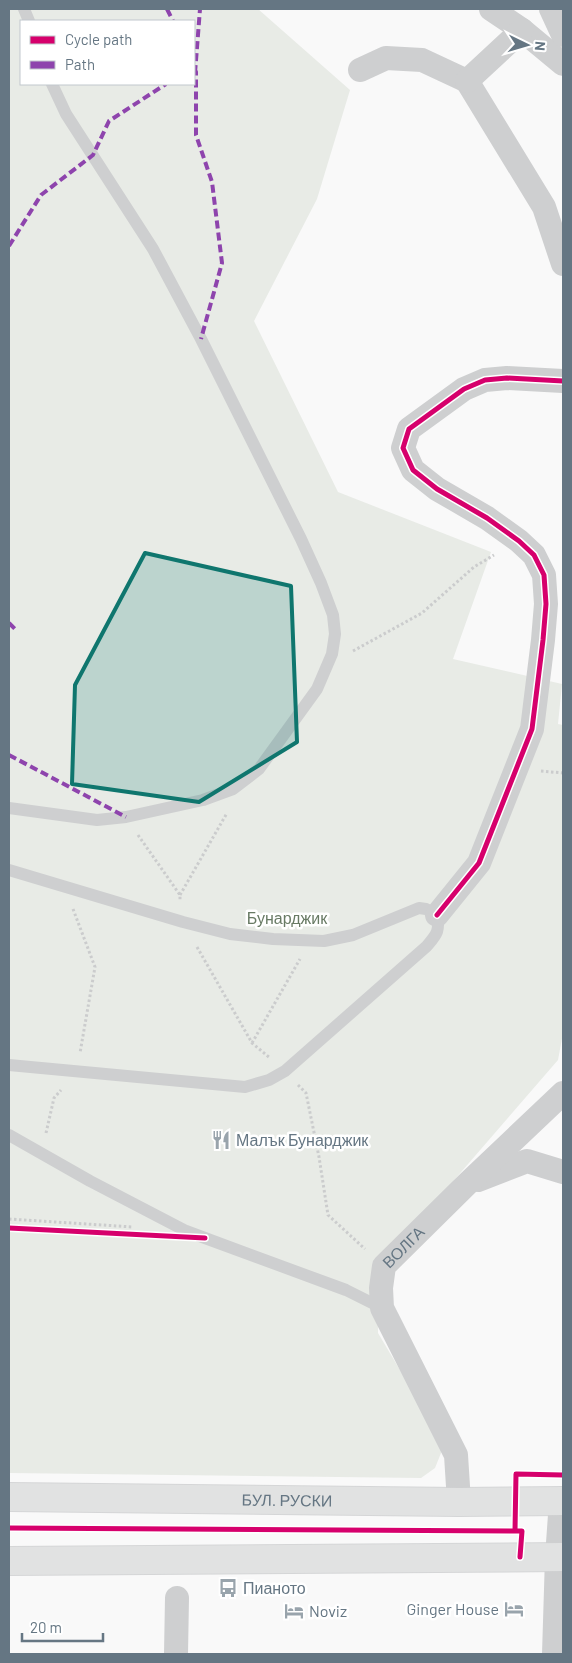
<svg xmlns="http://www.w3.org/2000/svg" width="572" height="1663" viewBox="0 0 572 1663" font-family="Barlow,sans-serif">
<style>
.green{fill:#e8ebe6;fill-rule:evenodd}
.lines{fill:none;stroke-linecap:round;stroke-linejoin:round}
.secondary-casing{stroke:#d5d6d7;stroke-width:30}
.path{stroke:#cbcccd;stroke-width:3;stroke-dasharray:2.5 2.5;stroke-linecap:butt}
.service{stroke:#cecfd0;stroke-width:12}
.minor{stroke:#cecfd0;stroke-width:24}
.tertiary{stroke:#cecfd0;stroke-width:28}
.secondary{stroke:#e1e2e2;stroke-width:28}
.quiet{stroke:#8e44ad;stroke-width:4;stroke-dasharray:8 4;stroke-linecap:butt}
.cycleway-casing{stroke:#fff;stroke-width:8}
.cycleway{stroke:#d6006c;stroke-width:5}
.marked{fill:#0f766e;fill-opacity:0.2;stroke:#0f766e;stroke-width:4;stroke-linejoin:round}
.labels{text-anchor:middle;stroke-width:5;stroke-linejoin:round;paint-order:stroke}
.park-label{font-size:16px;fill:#687a64;stroke:#fff}
.poi-label{font-size:16px;fill:#657683;stroke:#fff;text-anchor:start}
.street-label{font-size:16px;fill:#657683;stroke:#fff}
</style>
<rect width="100%" height="100%" fill="#f9f9f9"/>
<path class="green" d="M9,9H258L350,90L317,199L254,321L338,492L491,552L453,659L562,684L558,724L563,725V1033L558,1060L379,1267L378,1333L419,1402L443,1448L435,1468L421,1478L9,1473ZM21,21H194V84H21Z"/>
<g class="lines">
<g class="secondary-casing">
<g id="secondary">
<path id="s2" d="M9,1497L459,1502L563,1501"/>
<path d="M9,1561L563,1557"/>
</g>
</g>
<path class="path" d="M353,651L422,613L474,567L494,555
M541,771L563,773
M138,835L180,895V900
M180,895L227,813
M73,909L95,967L80,1053
M197,947L252,1043L270,1058
M252,1043L300,959
M298,1085L306,1093L319,1157L328,1215L365,1249
M46,1133L54,1098L61,1090
M9,1219L133,1227"/>
<path class="service" d="M24,9L29,21
M9,808L97,820L126,817L203,800L233,789L259,769L317,689L332,654L335,634L333,615L321,583L301,539L201,339L153,249L66,114L52,84
M9,870L183,922L230,934L273,939L324,941L353,935L419,908L426,909L437,915C440,931 437,934 427,946L285,1071L269,1080L245,1087L9,1065
M9,1135L90,1181L186,1231L346,1290L382,1308"/>
<g class="minor">
<path d="M491,9L522,30L563,64"/>
<path d="M551,9L563,35"/>
<path d="M360,70L386,58L422,60L467,81"/>
<path d="M467,81L544,207L563,264"/>
<path d="M467,81L522,30"/>
<path d="M437,915L479,863L532,729L543,640L546,604L544,575L534,555L519,541L487,518L437,489L413,470L403,448L409,429L464,389L485,380L507,378L563,381"/>
<path d="M478,1180L527,1161L563,1172"/>
<path id="s1" d="M459,1502L456,1455L382,1308L381,1288L384,1266L467,1184L563,1093"/>
<path d="M176,1654L177,1598"/>
</g>
<path class="tertiary" d="M556,1654L559,1557L563,1501"/>
<use href="#secondary" class="secondary"/>
<path class="quiet" d="M167,9L173,21
M194,68L196,72V135L212,182L222,263L201,339
M195,73L200,9
M9,246L41,195L93,155L109,121L166,84
M9,623L17,631
M9,755L126,817"/>
<g class="cycleway-casing">
<path id="cycleway" d="M437,915L479,863L532,729L543,640L546,604L544,575L534,555L519,541L487,518L437,489L413,470L403,448L409,429L464,389L485,380L507,378L563,381
M9,1228L205,1238
M9,1528L522,1531L520,1557
M515,1531L516,1474L563,1475"/>
</g>
<use href="#cycleway" class="cycleway"/>
</g>
<path class="marked" d="M145,553L291,586L297,742L199,802L72,784L75,685Z"/>
<defs>
<g id="restaurant-bare" transform="scale(1.5)"><path d="M-5-6h1v4h1v-4h1v4h1v-4h1v5L-1.5 .5V6h-2V.5L-5-1ZM5-6V6H3V1.5H1.5Q1.5-4 5-6Z" fill="#99a4ac" stroke="#fff" stroke-width="2.5" paint-order="stroke"/></g>
<g id="bus-bare" transform="scale(1.5)"><path d="M-5-6H5V4H4V6H2V4H-2V6H-4V4H-5ZM-3.5-4V0h7V-4ZM-3.5 1.2v1.5H-2V1.2ZM2 1.2v1.5H3.5V1.2Z" fill="#99a4ac" stroke="#fff" stroke-width="2.5" paint-order="stroke"/></g>
<g id="hotel-bare" transform="scale(1.5)"><path d="M-6-4.5h1.5V1H6V5H4.5V3h-9V5H-6ZM-4 0a1.8 1.8 0 1 1 3.6 0ZM.5 0V-2.5h3Q6-2.5 6 0Z" fill="#99a4ac" stroke="#fff" stroke-width="2.5" paint-order="stroke"/></g>
</defs>
<g fill-rule="evenodd">
<use href="#restaurant-bare" x="221" y="1140"/>
<use href="#bus-bare" x="228" y="1588"/>
<use href="#hotel-bare" x="514" y="1609"/>
<use href="#hotel-bare" x="294" y="1611"/>
</g>
<g class="labels">
<g class="park-label">
<text x="287" y="924">Бунарджик</text>
</g>
<g class="poi-label">
<text x="236" y="1146">Малък Бунарджик</text>
<text x="243" y="1594">Пианото</text>
<text x="499" y="1615" text-anchor="end">Ginger House</text>
<text x="309" y="1617">Noviz</text>
</g>
<g class="street-label">
<text dy="6" stroke="none"><textPath href="#s1" startOffset="281">ВОЛГА</textPath></text>
<text dy="6" stroke="none"><textPath href="#s2" startOffset="278">БУЛ. РУСКИ</textPath></text>
</g>
</g>
<rect width="572" height="1663" fill="none" stroke="#657683" stroke-width="20"/>
<rect x="20" y="20" width="175" height="65" fill="#ffffff" stroke="#c1c8cd"/>
<rect x="30" y="36" width="25" height="8" fill="#d6006c" stroke="#c1c8cd"/>
<text x="65" y="45" font-size="15" fill="#657683">Cycle path</text>
<rect x="30" y="61" width="25" height="8" fill="#8e44ad" stroke="#c1c8cd"/>
<text x="65" y="70" font-size="15" fill="#657683">Path</text>
<g transform="translate(527 45) rotate(95)" stroke="#ffffff" stroke-width="4" paint-order="stroke">
<path d="M0-4L9 19L0 12L-9 19Z" fill="#657683"/>
<text y="-8" font-size="14" font-weight="bold" text-anchor="middle" fill="#657683">N</text>
</g>
<path d="M22 1633v8h81v-8" fill="none" stroke="#657683" stroke-width="2.5"/>
<text x="30" y="1633" font-size="15" fill="#657683" stroke="#ffffff" stroke-width="4" paint-order="stroke">20 m</text>
</svg>
